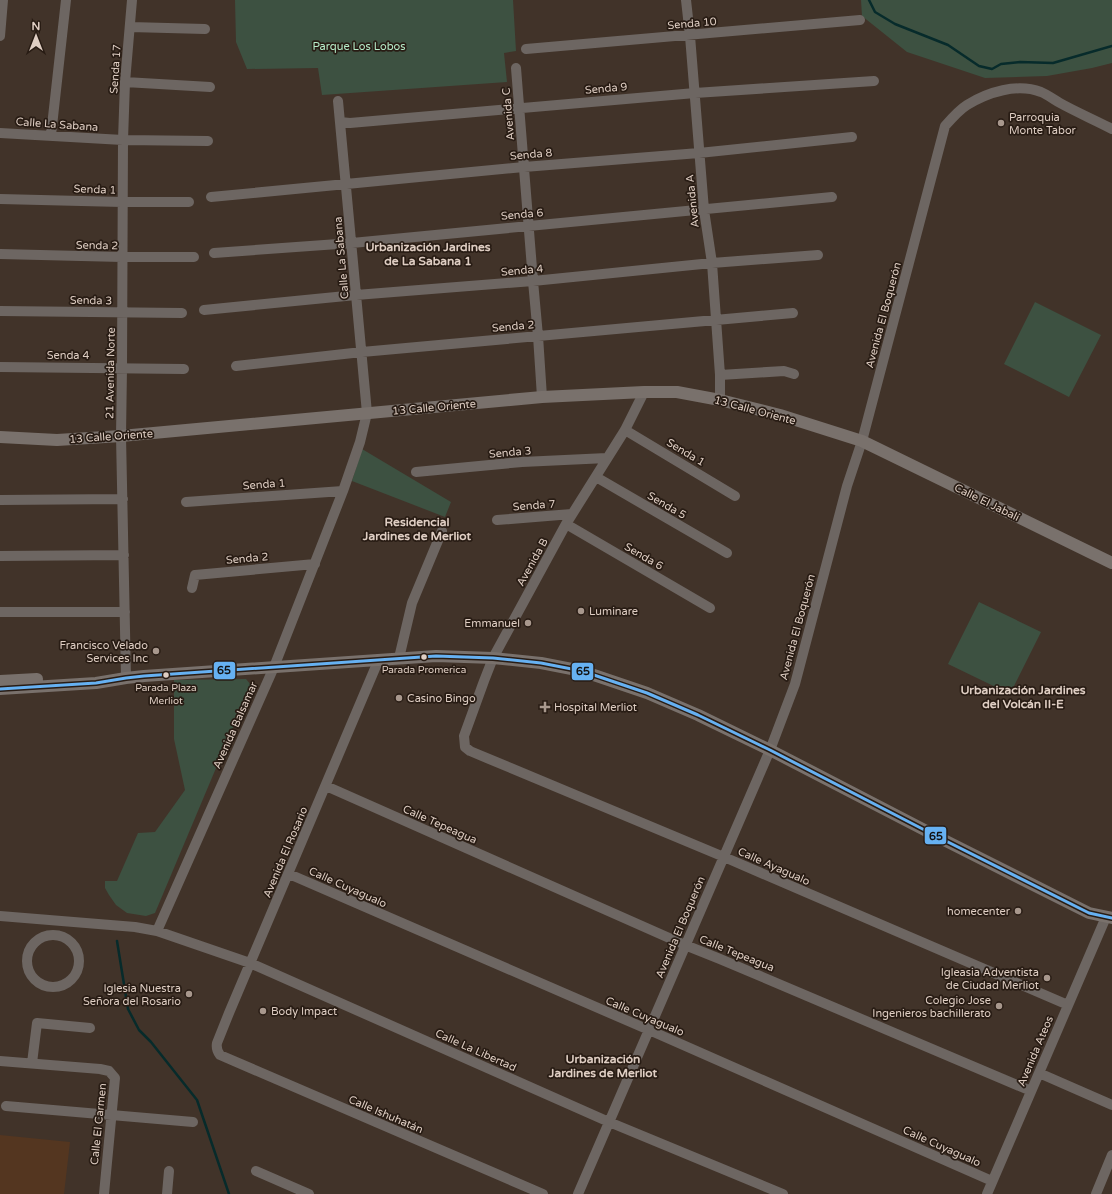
<svg xmlns="http://www.w3.org/2000/svg" width="1112" height="1194" viewBox="0 0 1112 1194" font-family="'Varela Round',sans-serif">
<style>
.built{fill:#543620}
.green{fill:#3d5141}
.lines{fill:none;stroke-linecap:round;stroke-linejoin:round}
.stream{stroke:#072b2b;stroke-width:2.5}
.minor{stroke:#6d6662;stroke-width:10}
.major{stroke:#79716c;stroke-width:12}
.bus-1-casing{stroke:#281c14;stroke-width:6}
.bus-1{stroke:#66b1f2;stroke-width:3}
.poi-dot{fill:#a8988d;stroke:#281c14;stroke-width:1.5}
.bus-dot{fill:#dfcec3;stroke:#281c14;stroke-width:1.5}
.labels{text-anchor:middle;stroke-width:3.5;stroke-linejoin:round;paint-order:stroke}
.bus-label{font-size:10px;fill:#dfcec3;stroke:#281c14}
.street-label{font-size:11px;fill:#dfcec3;stroke:#281c14}
.park-label{font-size:11px;fill:#b6ecc9;stroke:#281c14}
.poi-label{font-size:11px;fill:#dfcec3;stroke:#281c14;text-anchor:end}
.neighbourhood-label{font-size:12px;font-weight:bold;fill:#dfcec3;stroke:#281c14}
.line-badge{stroke:#281c14;stroke-width:1.5}
.pale-badge-label{font-size:11px;text-anchor:middle;font-weight:bold;fill:#111}
</style>
<rect width="100%" height="100%" fill="#413329"/>
<path class="built" d="M0,1135L70,1142L64,1194H0Z"/>
<path class="green" d="M235,0H513L516,51L504,53L507,82L322,95L318,68L247,69L236,42Z
M861,0H1112V63L1092,68L1047,76L985,78L907,52L862,16Z
M1035,302L1101,335L1069,397L1004,364Z
M362,449L451,502L445,517L352,481Z
M979,602L1041,632L1010,694L948,664Z
M246,679L251,685L155,913L146,916L127,913L116,905L109,895L105,888V881H117L138,833L155,832L185,790L174,739V680Z"/>
<g class="lines">
<path class="stream" d="M869,0L875,12L895,24L948,45L979,66L992,69L1001,64L1020,62L1053,63L1112,46
M117,941L128,1009L139,1030L151,1042L197,1100L229,1194"/>
<path class="minor" d="M686,0L690,36L704,210L712,263L720,375V400
M130,27L205,29
M0,36L3,0
M526,49L860,20
M516,68L533,281L538,336L542,397
M125,82L210,87
M340,122L350,123L695,93L874,81
M0,133L123,140L208,141
M51,135L66,0
M211,197L524,167L699,153L852,137
M0,199L122,202H189
M214,253L352,243L832,197
M0,254L122,257H194
M204,310L356,295L533,281L712,263L818,255
M0,311L182,313
M236,366L362,352L793,313
M0,367L184,369
M720,375L784,371L794,374
M644,392L625,430L566,524L493,658L484,681L464,736L465,747L470,751L724,857L1068,1005
M625,430L735,496
M416,472L522,462L607,458
M596,477L727,553
M0,500L123,499
M186,502L343,491
M497,520L572,514
M566,524L710,608
M0,556L124,555
M192,588L195,575L315,564
M0,612H125
M399,658L412,603L442,531
M379,659L229,1013L217,1043C216,1048 217,1051 220,1055L543,1194
M126,678L121,436L122,368L123,140L125,82L132,0
M326,786L685,945L720,959L1031,1091
M289,874L649,1030L992,1181
M0,916L135,927L157,931L250,963L609,1122L783,1194
M157,931L274,667L343,491L360,442L367,413L338,101
M27 961a26 26 0 1 1 52 0a26 26 0 1 1-52 0Z
M0,1061L100,1069L109,1071L115,1078L104,1194
M32,1063L37,1023L90,1028
M1039,1073L1112,1105
M6,1106L193,1122
M256,1171L309,1194
M167,1194L169,1171
M578,1194L770,750L795,684L847,486L862,441L945,126C952,118 959,110 967,105C988,92 1017,83 1041,92C1048,95 1053,99 1060,103C1076,112 1095,120 1112,129
M987,1194L1106,917
M1096,1194L1112,1155"/>
<path class="major" d="M0,437L57,440L121,436L542,397L644,392H677L720,400L780,415L862,441L1112,563
M0,681L37,679
M0,689L96,683L126,678L144,676L436,656L493,658L541,663L582,671L647,693L698,715L770,750L940,838L1089,913L1112,918"/>
<g class="bus-1-casing">
<path id="bus-1" d="M0,689L96,683L126,678L144,676L436,656L493,658L541,663L582,671L647,693L698,715L770,750L940,838L1089,913L1112,918"/>
</g>
<use href="#bus-1" class="bus-1"/>
</g>
<g class="poi-dot">
<circle cx="1001" cy="123" r="4"/>
<circle cx="581" cy="611" r="4"/>
<circle cx="528" cy="623" r="4"/>
<circle cx="156" cy="651" r="4"/>
<circle cx="399" cy="698" r="4"/>
<path d="M543 701h4v4h4v4h-4v4h-4v-4h-4v-4h4z"/>
<circle cx="1018" cy="911" r="4"/>
<circle cx="1047" cy="978" r="4"/>
<circle cx="189" cy="994" r="4"/>
<circle cx="999" cy="1006" r="4"/>
<circle cx="263" cy="1011" r="4"/>
</g>
<g class="bus-dot">
<circle cx="424" cy="657" r="3.5"/>
<circle cx="166" cy="675" r="3.5"/>
</g>
<g class="labels">
<g class="bus-label">
<text x="424" y="673">Parada Promerica</text>
<text x="166" y="691">Parada Plaza<tspan x="166" dy="13">Merliot</tspan></text>
</g>
<g class="street-label">
<text transform="translate(692 23) rotate(-5)" y="4">Senda 10</text>
<text transform="translate(115 69) rotate(-86)" y="4">Senda 17</text>
<text transform="translate(606 88) rotate(-5)" y="4">Senda 9</text>
<text transform="translate(508 114) rotate(-95)" y="4">Avenida C</text>
<text transform="translate(57 124) rotate(4)" y="4">Calle La Sabana</text>
<text transform="translate(531 154) rotate(-5)" y="4">Senda 8</text>
<text transform="translate(95 189) rotate(2)" y="4">Senda 1</text>
<text transform="translate(692 201) rotate(-96)" y="4">Avenida A</text>
<text transform="translate(522 214) rotate(-5)" y="4">Senda 6</text>
<text transform="translate(97 245) rotate(1)" y="4">Senda 2</text>
<text transform="translate(341 258) rotate(-95)" y="4">Calle La Sabana</text>
<text transform="translate(522 270) rotate(-5)" y="4">Senda 4</text>
<text transform="translate(91 300) rotate(1)" y="4">Senda 3</text>
<text transform="translate(883 315) rotate(-75)" y="4">Avenida El Boquerón</text>
<text transform="translate(513 326) rotate(-5)" y="4">Senda 2</text>
<text x="68" y="359">Senda 4</text>
<text transform="translate(110 373) rotate(-89)" y="4">21 Avenida Norte</text>
<text transform="translate(434 407) rotate(-5)" y="4">13 Calle Oriente</text>
<text transform="translate(755 410) rotate(15)" y="4">13 Calle Oriente</text>
<text transform="translate(111 436) rotate(-4)" y="4">13 Calle Oriente</text>
<text transform="translate(510 452) rotate(-5)" y="4">Senda 3</text>
<text transform="translate(686 452) rotate(31)" y="4">Senda 1</text>
<text transform="translate(264 484) rotate(-4)" y="4">Senda 1</text>
<text transform="translate(987 502) rotate(26)" y="4">Calle El Jabalí</text>
<text transform="translate(534 505) rotate(-4)" y="4">Senda 7</text>
<text transform="translate(667 505) rotate(30)" y="4">Senda 5</text>
<text transform="translate(644 556) rotate(30)" y="4">Senda 6</text>
<text transform="translate(247 558) rotate(-5)" y="4">Senda 2</text>
<text transform="translate(532 562) rotate(-61)" y="4">Avenida B</text>
<text transform="translate(797 627) rotate(-75)" y="4">Avenida El Boquerón</text>
<text transform="translate(235 725) rotate(-66)" y="4">Avenida Balsamar</text>
<text transform="translate(440 824) rotate(24)" y="4">Calle Tepeagua</text>
<text transform="translate(285 852) rotate(-67)" y="4">Avenida El Rosario</text>
<text transform="translate(774 866) rotate(24)" y="4">Calle Ayagualo</text>
<text transform="translate(348 887) rotate(24)" y="4">Calle Cuyagualo</text>
<text transform="translate(680 927) rotate(-67)" y="4">Avenida El Boquerón</text>
<text transform="translate(737 953) rotate(22)" y="4">Calle Tepeagua</text>
<text transform="translate(645 1016) rotate(23)" y="4">Calle Cuyagualo</text>
<text transform="translate(476 1050) rotate(24)" y="4">Calle La Libertad</text>
<text transform="translate(1035 1051) rotate(-67)" y="4">Avenida Ateos</text>
<text transform="translate(386 1114) rotate(23)" y="4">Calle Ishuhatán</text>
<text transform="translate(98 1124) rotate(-84)" y="4">Calle El Carmen</text>
<text transform="translate(942 1146) rotate(24)" y="4">Calle Cuyagualo</text>
</g>
<g class="park-label">
<text x="359" y="50">Parque Los Lobos</text>
</g>
<g class="poi-label">
<text x="1009" y="121" text-anchor="start">Parroquia<tspan x="1009" dy="13">Monte Tabor</tspan></text>
<text x="589" y="615" text-anchor="start">Luminare</text>
<text x="520" y="627">Emmanuel</text>
<text x="148" y="649">Francisco Velado<tspan x="148" dy="13">Services Inc</tspan></text>
<text x="407" y="702" text-anchor="start">Casino Bingo</text>
<text x="554" y="711" text-anchor="start">Hospital Merliot</text>
<text x="1010" y="915">homecenter</text>
<text x="1039" y="976">Igleasia Adventista<tspan x="1039" dy="13">de Ciudad Merliot</tspan></text>
<text x="181" y="992">Iglesia Nuestra<tspan x="181" dy="13">Señora del Rosario</tspan></text>
<text x="991" y="1004">Colegio Jose<tspan x="991" dy="13">Ingenieros bachillerato</tspan></text>
<text x="271" y="1015" text-anchor="start">Body Impact</text>
</g>
<g class="neighbourhood-label">
<text x="428" y="251">Urbanización Jardines<tspan x="428" dy="14">de La Sabana 1</tspan></text>
<text x="417" y="526">Residencial<tspan x="417" dy="14">Jardines de Merliot</tspan></text>
<text x="1023" y="694">Urbanización Jardines<tspan x="1023" dy="14">del Volcán II-E</tspan></text>
<text x="603" y="1063">Urbanización<tspan x="603" dy="14">Jardines de Merliot</tspan></text>
</g>
</g>
<g class="line-badge">
<rect x="213" y="661" width="23" height="19" rx="4" fill="#66b1f2"/>
<rect x="571" y="662" width="23" height="19" rx="4" fill="#66b1f2"/>
<rect x="924" y="826" width="23" height="19" rx="4" fill="#66b1f2"/>
</g>
<g class="pale-badge-label">
<text x="224" y="674">65</text>
<text x="583" y="675">65</text>
<text x="936" y="840">65</text>
</g>
<g transform="translate(36 36)" stroke="#281c14" stroke-width="3" paint-order="stroke">
<path d="M0-3L7 15L0 10L-7 15Z" fill="#dfcec3"/>
<text y="-6" font-size="11" font-weight="bold" text-anchor="middle" fill="#dfcec3">N</text>
</g>
</svg>
